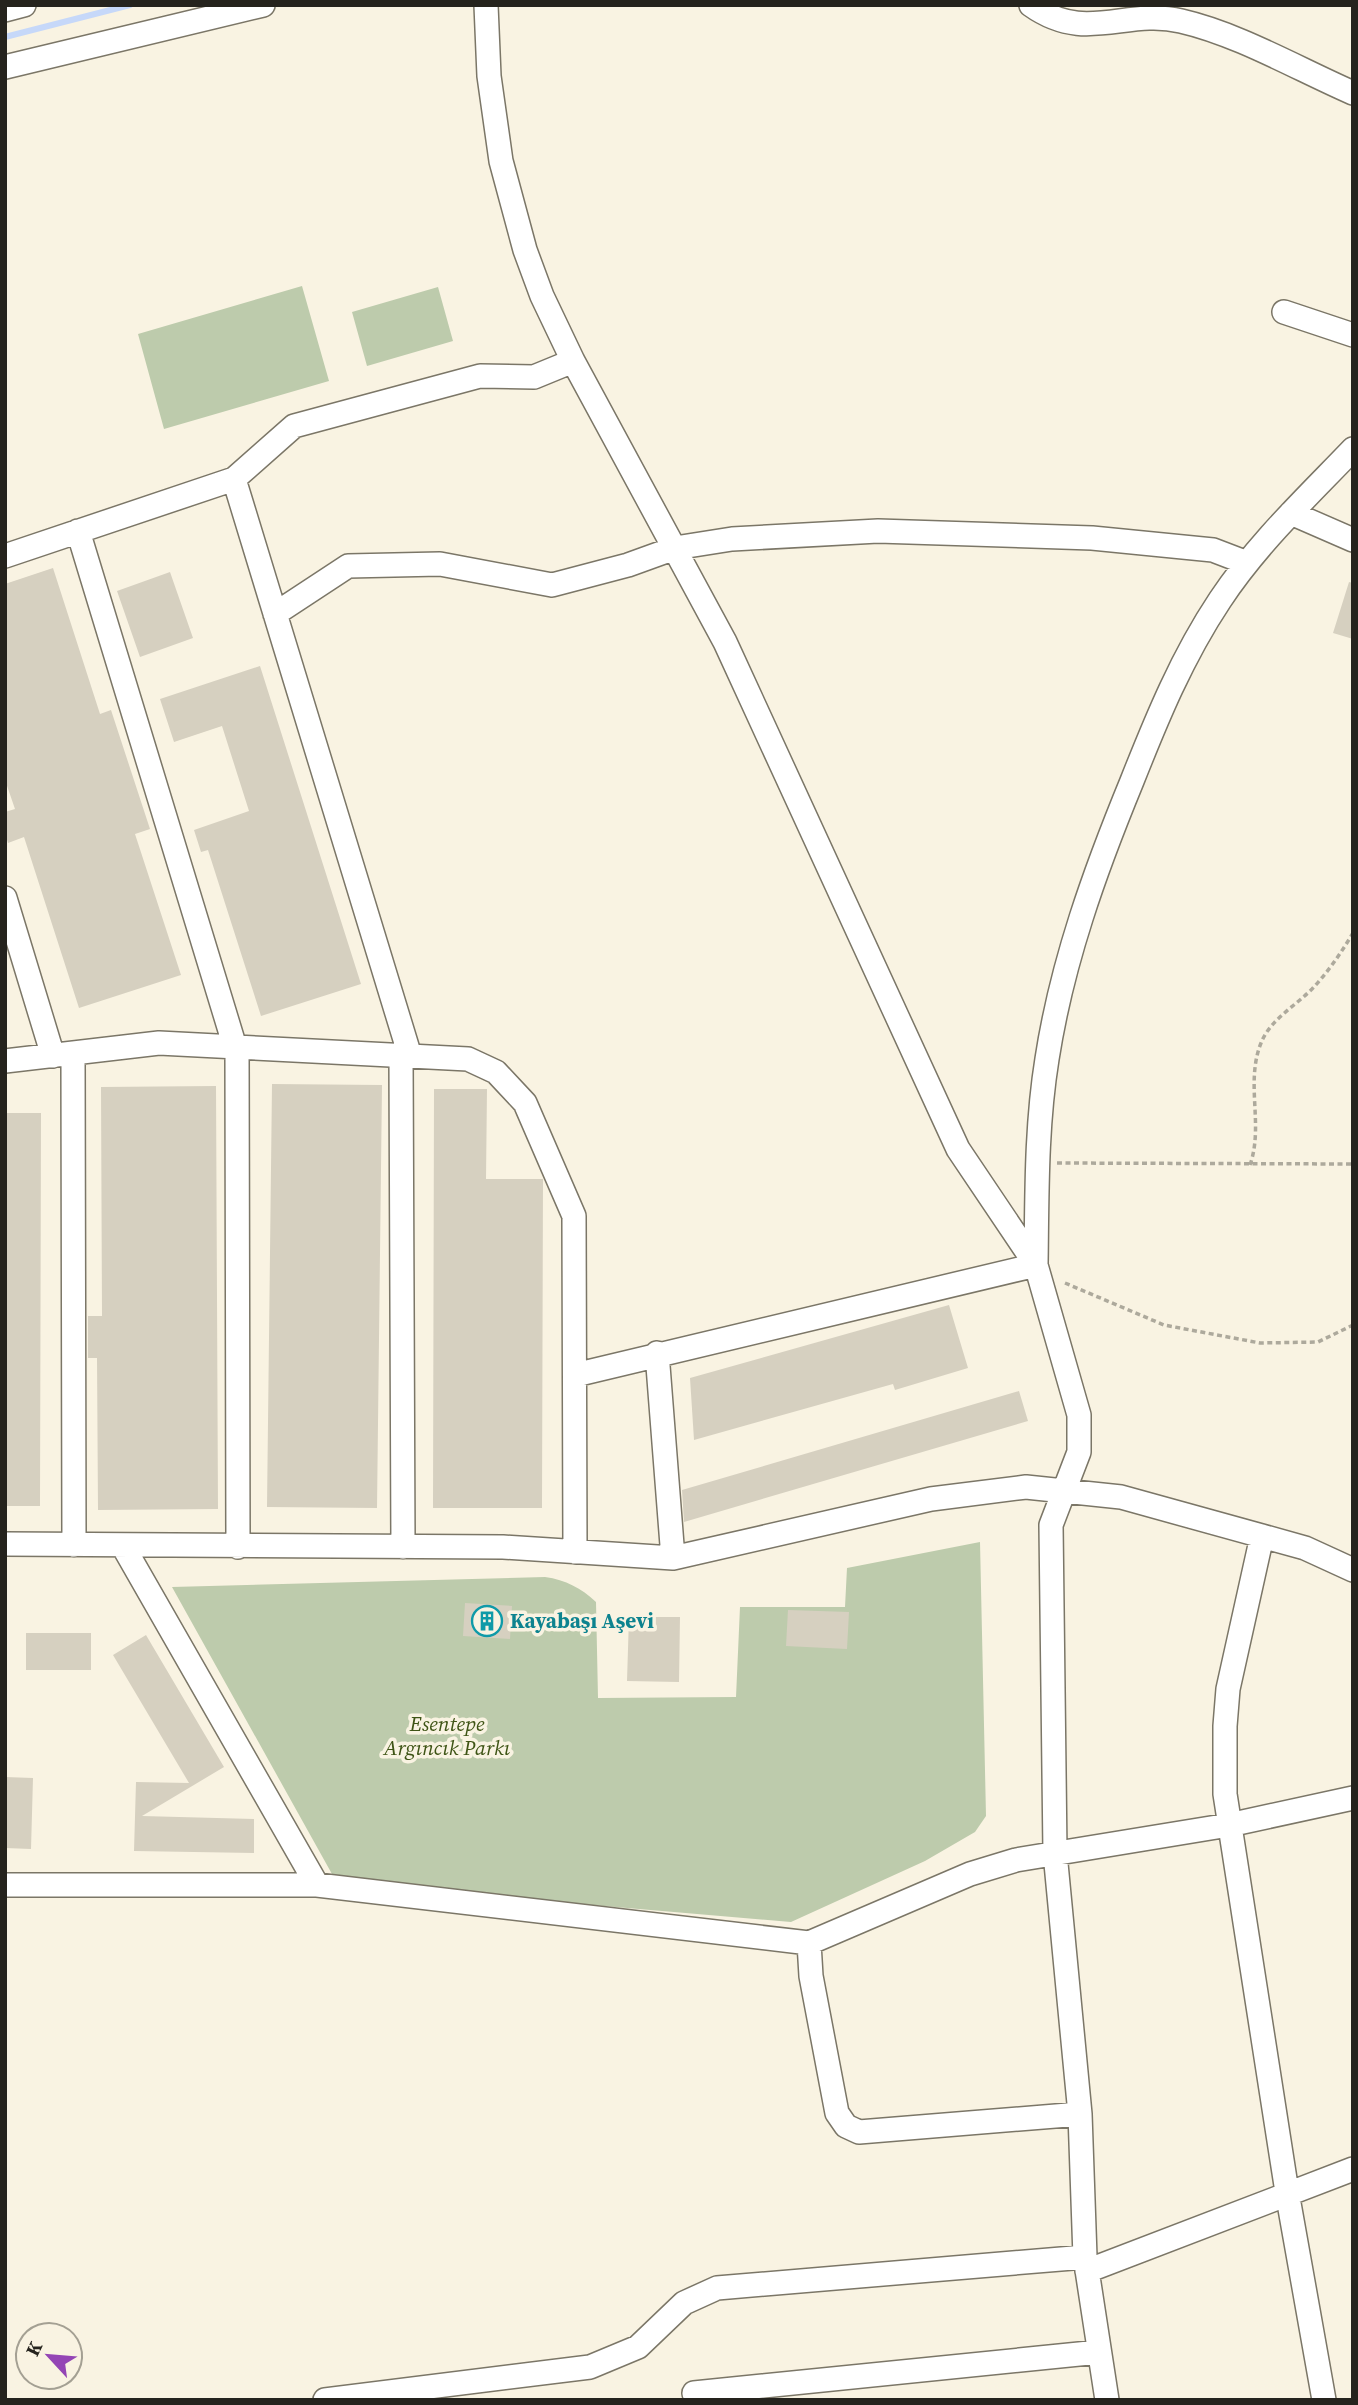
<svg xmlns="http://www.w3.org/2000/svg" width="1358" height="2405" viewBox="0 0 1358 2405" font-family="'Source Serif 4',serif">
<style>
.green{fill:#bdcbac}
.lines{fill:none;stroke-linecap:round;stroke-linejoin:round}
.stream{stroke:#c6d8f9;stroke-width:6}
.building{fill:#d6d0c0}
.minor-casing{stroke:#7b7667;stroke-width:26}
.path{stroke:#ada99c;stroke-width:3.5;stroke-dasharray:5 3.5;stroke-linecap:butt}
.minor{stroke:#fff;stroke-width:23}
.labels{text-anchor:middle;stroke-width:7;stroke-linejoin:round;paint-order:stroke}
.culture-label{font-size:21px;font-weight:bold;fill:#0d838f;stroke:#f9f3e2;text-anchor:start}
.park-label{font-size:21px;font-style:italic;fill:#3e5415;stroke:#f9f3e2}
</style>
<rect width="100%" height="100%" fill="#f9f3e2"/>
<path class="green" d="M302,286L329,381L164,429L138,334Z
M438,287L453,341L367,366L352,312Z
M980,1542L986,1816L975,1832L925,1861L791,1922L337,1883L172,1587L545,1577C566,1580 581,1588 596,1602L598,1698L736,1697L740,1607H845L847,1568Z"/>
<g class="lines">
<path class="stream" d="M5,37L130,5"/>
</g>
<path class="building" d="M53,568L100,714L111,710L150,829L135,834L181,975L79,1008L24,837L8,843L5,833V812L15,809L5,780V584Z
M170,572L193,638L140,657L117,591Z
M1349,582L1353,583V639L1333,633Z
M260,666L361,984L261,1016L208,850L201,852L194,830L249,811L222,726L174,742L160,699Z
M272,1084L382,1085L377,1508L267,1507Z
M216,1086L218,1509L98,1510L97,1358H88V1316H102L101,1087Z
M434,1089H487L486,1179H543L542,1508H433Z
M5,1113H41L40,1506H5Z
M949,1305L968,1368L895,1390L893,1384L694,1440L690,1378Z
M1019,1391L1028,1421L684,1522L682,1490Z
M465,1603L512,1606L510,1639L463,1636Z
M788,1610L849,1612L847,1649L786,1646Z
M629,1617H680L679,1682L627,1681Z
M26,1633H91V1670H26Z
M146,1635L224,1767L142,1816L254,1819V1853L134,1851L136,1782L189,1783L113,1655Z
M5,1777L33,1778L31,1849L5,1848Z"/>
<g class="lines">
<g class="minor-casing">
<path id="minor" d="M486,5L489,76L501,161L525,250L542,296L573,361L725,642L958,1149L1036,1265
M1031,5C1086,44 1125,8 1181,21C1238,34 1298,69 1353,93
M5,10L24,5
M5,67L263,5
M1284,312L1353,335
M234,479L410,1056
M1291,513L1353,540
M78,531L235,1047
M5,556L234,479L294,426L480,376L534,377L573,361
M275,614L348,566L440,564L552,585L628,565L675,548L732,539L878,531L1092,538L1213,550L1247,563
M5,898L53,1056
M237,1047L238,1547
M73,1053L74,1545
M401,1056L403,1547
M5,1061L159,1043L468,1059L496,1072L525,1103L574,1216L575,1552
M1036,1265C1037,1196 1036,1127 1047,1059C1062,962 1095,871 1132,781C1157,718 1182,657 1220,600C1257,544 1306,498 1353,449
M657,1353L673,1558
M575,1375L1036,1265L1079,1415V1452L1051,1525L1055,1853L1080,2114L1085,2257L1107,2400
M1262,1536L1228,1689L1225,1726V1794L1287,2192L1324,2400
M5,1544L503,1547L673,1558L931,1499L1026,1487L1121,1497L1305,1548L1353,1570
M123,1546L317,1885
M5,1885H317L809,1943L970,1874L1016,1860L1229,1825L1353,1798
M809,1943L811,1976L837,2113L846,2126L859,2132L1080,2114
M1087,2271L1353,2169
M694,2393L1099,2352
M325,2400L590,2367L638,2347L684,2303L717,2288L1085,2257"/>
</g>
<path class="path" d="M1057,1163L1353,1164
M1250,1165C1264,1125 1245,1083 1261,1043C1270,1020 1294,1007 1312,989C1328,972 1341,953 1353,933
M1065,1283L1164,1325L1260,1343L1318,1342L1353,1325"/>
<use href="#minor" class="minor"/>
</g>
<defs>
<g id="building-ring" transform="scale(1.575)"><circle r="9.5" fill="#f9f3e2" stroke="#0f9aa8" stroke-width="1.5"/><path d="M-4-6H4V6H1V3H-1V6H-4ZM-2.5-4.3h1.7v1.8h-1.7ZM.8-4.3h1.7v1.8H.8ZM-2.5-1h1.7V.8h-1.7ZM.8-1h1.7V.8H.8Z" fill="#0f9aa8"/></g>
</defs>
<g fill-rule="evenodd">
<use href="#building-ring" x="487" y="1621"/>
</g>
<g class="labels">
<g class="culture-label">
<text x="510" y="1628">Kayabaşı Aşevi</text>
</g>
<g class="park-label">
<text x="447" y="1731">Esentepe<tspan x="447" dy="24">Argıncık Parkı</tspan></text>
</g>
</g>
<rect width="1358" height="2405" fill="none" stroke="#25231d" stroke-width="14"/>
<g transform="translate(49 2356) rotate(296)"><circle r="33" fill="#f9f3e2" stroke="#a4a093" stroke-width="2"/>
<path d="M0-5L12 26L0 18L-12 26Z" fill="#9445b5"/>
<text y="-10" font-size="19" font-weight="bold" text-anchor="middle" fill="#25231d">K</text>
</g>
</svg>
